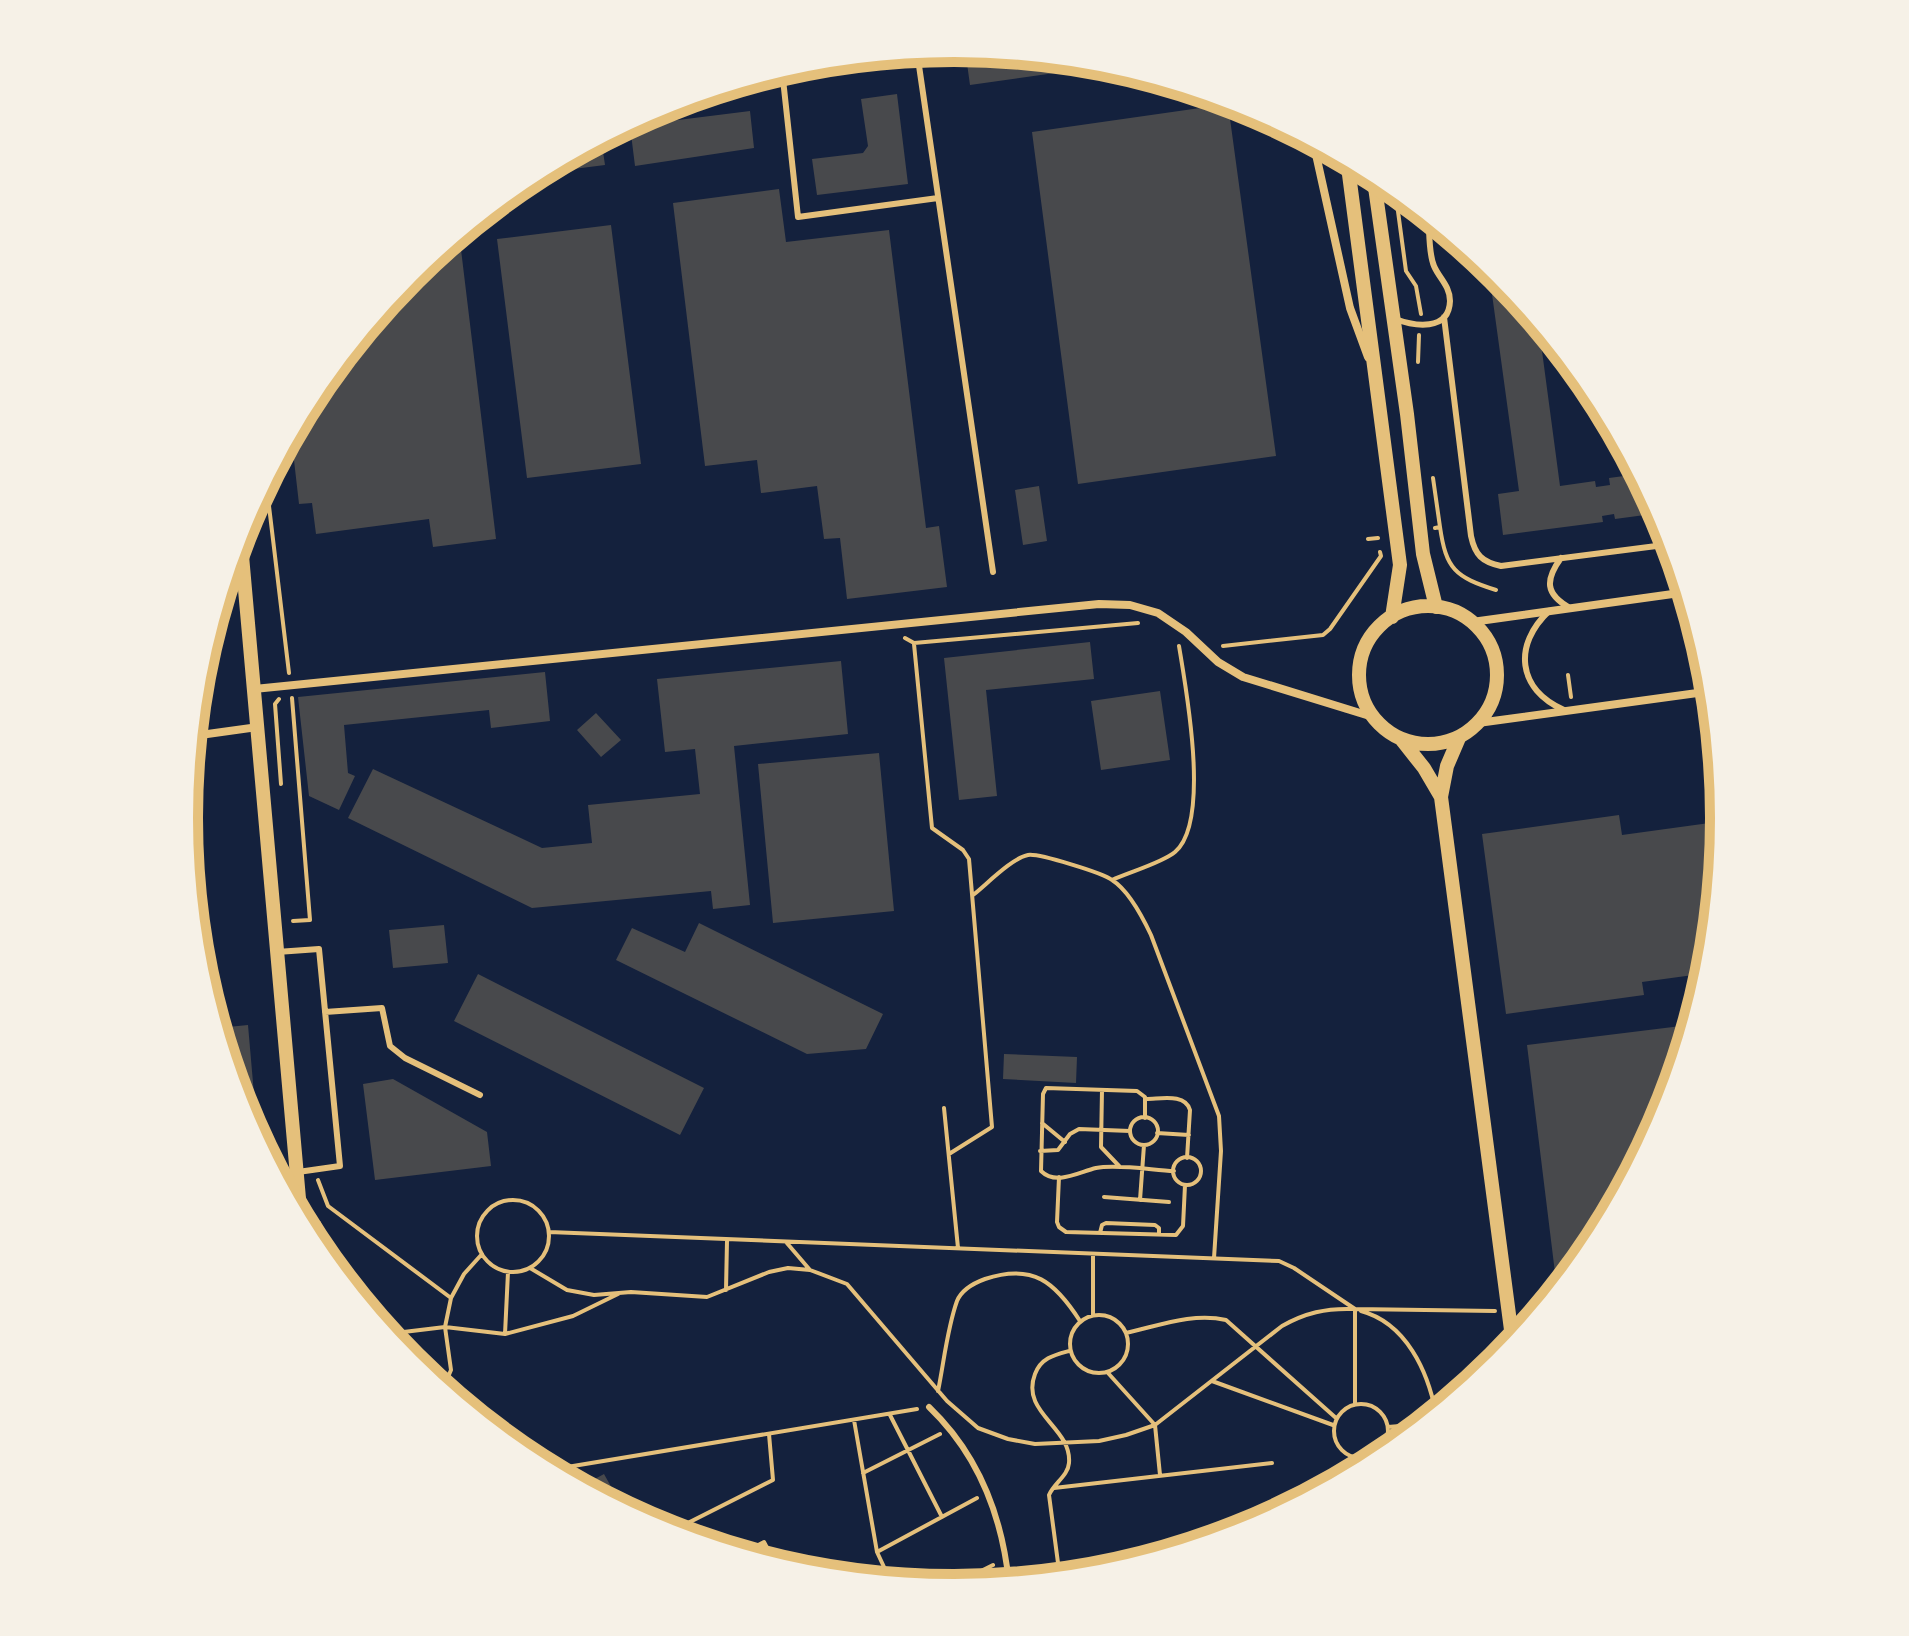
<svg xmlns="http://www.w3.org/2000/svg" width="1909" height="1636" viewBox="0 0 1909 1636" font-family="Rubik,sans-serif">
<style>
.building{fill:#48494c}
.lines{fill:none;stroke-linecap:round;stroke-linejoin:round}
.path{stroke:#e5c07b;stroke-width:4}
.service{stroke:#e5c07b;stroke-width:6}
.minor{stroke:#e5c07b;stroke-width:8}
.tertiary{stroke:#e5c07b;stroke-width:14}
.rim{fill:none;stroke:#e5c07b;stroke-width:10}
</style>
<rect width="100%" height="100%" fill="#14213d"/>
<path class="building" d="M965,49L1105,63L1111,65L970,85Z
M897,94L908,184L817,195L812,159L863,153L868,146L861,99Z
M1228,104L1276,456L1078,484L1032,132Z
M750,111L754,148L635,166L630,126Z
M601,138L605,165L534,174Z
M779,189L786,242L889,230L926,528L939,526L947,587L847,599L840,538L824,539L817,486L761,493L757,460L705,466L673,203Z
M611,225L641,464L527,478L497,239Z
M459,233L496,539L433,547L429,519L316,534L312,503L299,504L291,434L315,390L410,273Z
M1488,265L1499,274L1538,321L1560,486L1595,481L1596,487L1610,485L1609,478L1639,474L1660,513L1615,519L1614,514L1602,516L1603,522L1503,535L1498,494L1519,491Z
M1039,486L1047,541L1023,545L1015,490Z
M1090,642L1094,679L986,690L997,796L959,800L944,658Z
M841,661L848,734L734,746L750,905L713,909L711,891L532,908L348,818L373,769L542,848L592,843L588,805L700,794L695,749L665,752L657,679Z
M545,672L550,721L491,728L489,710L344,725L348,773L355,776L339,810L309,796L298,697Z
M1160,691L1170,760L1101,770L1091,701Z
M596,713L621,740L601,757L577,730Z
M879,753L894,911L773,923L758,764Z
M1619,815L1622,835L1724,821L1708,973L1642,982L1644,995L1506,1014L1482,834Z
M699,923L883,1014L866,1049L807,1054L616,960L632,928L685,952Z
M444,925L448,963L393,968L389,930Z
M478,974L704,1088L680,1135L454,1021Z
M248,1025L258,1140L243,1112L232,1077L228,1027Z
M1681,1026L1684,1052L1666,1113L1594,1246L1557,1289L1527,1045Z
M1004,1054L1077,1057L1076,1083L1003,1079Z
M393,1079L487,1132L491,1166L375,1180L363,1084Z
M604,1474L618,1499L610,1503L580,1487Z"/>
<g class="lines">
<path class="path" d="M1395,189L1406,271L1416,286L1421,314
M1418,362L1419,335
M1433,478L1440,527L1435,528
M266,481L289,673
M1440,527C1446,569 1455,577 1496,590
M1368,539L1378,538
M905,638L914,643L1138,623
M914,644L932,828L963,850L969,859L992,1127L949,1154
M1223,646L1323,635L1330,629L1381,556L1380,552
M1568,675L1571,697
M292,698L310,920L293,921
M279,699L275,704L281,784
M1112,880C1129,872 1162,863 1175,852C1211,822 1186,689 1179,646
M973,895C986,885 1012,858 1028,855C1038,853 1103,873 1112,880C1128,890 1143,918 1151,935L1219,1116L1221,1151L1214,1258
M1102,1090L1101,1147L1120,1167
M1146,1099C1161,1099 1185,1093 1190,1110L1187,1158
M944,1108L958,1248
M1130 1131a14 14 0 1 1 28 0a14 14 0 1 1-28 0Z
M1145,1118V1097L1137,1091L1046,1088L1043,1094L1041,1171C1056,1186 1079,1172 1096,1168C1117,1164 1152,1170 1174,1171
M1042,1123L1065,1142
M1157,1133L1189,1135
M1040,1151L1058,1150L1070,1134L1079,1129L1130,1131
M1173 1171a14 14 0 1 1 28 0a14 14 0 1 1-28 0Z
M1059,1177L1057,1222L1059,1227L1066,1232L1176,1235L1183,1226L1185,1185
M318,1180L328,1206L451,1298
M1104,1197L1169,1202
M1140,1200L1144,1145
M477 1236a36 36 0 1 1 72 0a36 36 0 1 1-72 0Z
M319,1223L322,1255
M549,1232L1279,1261L1294,1268L1355,1309L1495,1311
M1100,1233L1102,1225L1106,1223L1155,1225L1159,1228V1234
M786,1242L810,1270L847,1284L947,1401L978,1428L1008,1439L1035,1444L1099,1441L1126,1435L1155,1425L1282,1326C1305,1313 1326,1308 1353,1309
M530,1268L567,1290L594,1295L631,1292L707,1297L769,1272L788,1268L810,1270
M726,1290L727,1241
M1361,1311C1406,1323 1428,1371 1436,1414
M1070 1344a29 29 0 1 1 58 0a29 29 0 1 1-58 0Z
M1093,1315V1254
M1126,1333C1158,1326 1193,1312 1226,1320L1336,1418
M387,1334L445,1327L505,1334L573,1316L618,1294
M505,1334L508,1272
M1108,1373L1155,1425L1160,1475
M1212,1381L1333,1425
M437,1384L448,1377L451,1370L445,1327L451,1298L464,1274L482,1254
M938,1391C944,1362 947,1329 957,1301C962,1289 974,1283 985,1279C1033,1263 1055,1282 1080,1321
M1355,1403V1309
M1334 1431a27 27 0 1 1 54 0a27 27 0 1 1-54 0Z
M890,1415L942,1517
M854,1420L877,1552L891,1582
M1388,1427L1424,1424
M1381,1449L1383,1457
M549,1470L917,1409
M863,1473L940,1434
M1054,1488L1272,1463
M690,1522L700,1541
M670,1532L773,1480L769,1434
M877,1552L977,1498
M741,1554L764,1542L776,1565
M1060,1578L1049,1495C1054,1483 1068,1476 1069,1463C1072,1427 1020,1413 1035,1374C1041,1358 1054,1355 1069,1351
M949,1587L993,1565"/>
<path class="service" d="M917,52L993,572
M782,70L798,217L938,198
M1444,317L1471,536C1475,555 1482,562 1501,566L1672,544
M1395,319C1414,326 1449,332 1450,301C1450,286 1439,278 1434,266C1428,252 1430,230 1428,215
M1561,558C1545,580 1545,594 1570,608
M1549,611C1513,645 1517,689 1564,710
M277,952L319,949L340,1166L298,1172
M325,1012L382,1008L390,1046L405,1058L480,1095
M929,1407C979,1455 1002,1515 1009,1583"/>
<path class="minor" d="M1313,141L1350,308L1368,357
M1472,622L1687,592
M254,689L1099,604L1130,605L1158,613L1186,632L1218,662L1243,677L1373,717
M1478,723L1712,691
M193,736L258,727"/>
<path class="tertiary" d="M1347,159L1400,565L1392,617
M1373,173L1407,414L1423,554L1436,607
M240,533L301,1221
M1359 675a69 69 0 1 1 138 0a69 69 0 1 1-138 0Z
M1459,738L1447,766L1441,797L1513,1345
M1401,739L1424,768L1441,797"/>
</g>
<path d="M0 0H1909V1636H0ZM198 818a756 756 0 1 1 1512 0a756 756 0 1 1-1512 0Z" fill="#f6f1e7" fill-rule="evenodd"/>
<path class="rim" d="M198 818a756 756 0 1 1 1512 0a756 756 0 1 1-1512 0Z"/>
</svg>
